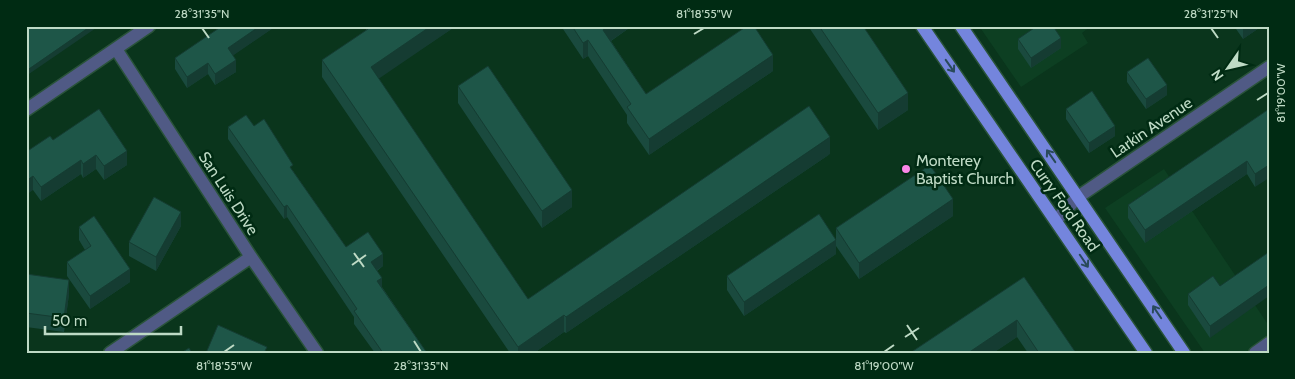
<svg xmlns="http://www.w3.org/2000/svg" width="1295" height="379" viewBox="0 0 1295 379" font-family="Cabin,sans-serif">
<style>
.built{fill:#0d3f22}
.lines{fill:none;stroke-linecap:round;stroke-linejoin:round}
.minor-casing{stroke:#2a533a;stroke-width:15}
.major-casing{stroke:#2a533a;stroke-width:15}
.minor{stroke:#505a85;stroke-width:12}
.major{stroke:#7485dd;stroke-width:12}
.wall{fill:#1a4a3e}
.shaded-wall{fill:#153c32}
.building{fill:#1e5648;stroke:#153c32}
.oneway{stroke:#294a5a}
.ticks{fill:none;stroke:#bedac5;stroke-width:2}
.poi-dot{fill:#fa87e7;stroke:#002b13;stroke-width:2}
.labels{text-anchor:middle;stroke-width:5;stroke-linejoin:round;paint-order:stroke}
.street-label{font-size:16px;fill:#bedac5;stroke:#002b13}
.poi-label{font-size:16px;fill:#bedac5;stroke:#002b13;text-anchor:start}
.neatline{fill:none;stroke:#bedac5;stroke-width:2}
.ticks-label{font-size:12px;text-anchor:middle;fill:#bedac5}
</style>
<rect width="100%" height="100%" fill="#0a351c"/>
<path class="built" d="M979,26H1091L1082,33L1088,43L1021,87Z
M1164,169L1269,326V353H1205L1105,208Z"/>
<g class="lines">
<g class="minor-casing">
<path id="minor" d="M116,49L251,257L317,353
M26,110L149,26
M1056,220L1078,197L1269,67
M110,353L251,257
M1255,353L1269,343"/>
</g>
<g class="major-casing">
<path id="major" d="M922,26L1146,353
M961,26L1184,353"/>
</g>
<use href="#minor" class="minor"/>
<use href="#major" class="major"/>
</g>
<path class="wall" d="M276,26L233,55L236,72L215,85L208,74L187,88L175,69V58Z
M366,26H456L378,78L528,299L830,154L566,333L564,332L534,353H510L322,77V60L366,31Z
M563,26H632L611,41L646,94L773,71L649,155L627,123V115L588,56L583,59L563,29Z
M808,26H863L908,110L878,130Z
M1234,26H1262L1243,39Z
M1018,39L1061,48L1031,68L1018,49Z
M1127,72L1167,95L1146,109L1127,82Z
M458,86L572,207L542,228L458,103Z
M1066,109L1115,136L1089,153L1066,119Z
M1269,109L1255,187L1247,174L1145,243L1128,218V205Z
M228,127L293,171L346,247L383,266L377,271L382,287L427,353H375L354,324V317L287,217L284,219L228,139Z
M53,140L127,165L104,180L96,169L83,178L81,174L41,201L33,190L26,152Z
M953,216L859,279L836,246V254L744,316L727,290V276L836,239V228Z
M181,226L156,271L129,256V242Z
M79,227L130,282L90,309L67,276V262L85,250L79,240Z
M26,274L69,294L64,332L26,327Z
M1024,277L1076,353H1028L1017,337L993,353H910Z
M1220,286L1210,338L1188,305V294Z"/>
<path class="shaded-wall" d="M91,26H99L26,76V71Z
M260,26H276L228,59V48Z
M431,26H456L371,84V67Z
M608,26H632L603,46V30Z
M1247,26H1262L1243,39V29Z
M1061,38V48L1031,68V58Z
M588,40V56L583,59V43Z
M773,55V71L649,155V139Z
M236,60V72L215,85V74Z
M208,63V74L187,88V77Z
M1167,85V95L1146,109V99Z
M908,93V110L878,130V113Z
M1115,126V136L1089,153V143Z
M830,137V154L566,333V317Z
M127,151V165L104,180V166Z
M96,155V169L83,178V164Z
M81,160V174L41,201V187Z
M1247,161V174L1145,243V230Z
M1269,165V178L1255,187V174Z
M33,176V190L26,195V181Z
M572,190V207L542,228V211Z
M953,199V216L859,279V263Z
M287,205V217L284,219V207Z
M181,212V226L156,271V257Z
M836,240V254L744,316V302Z
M383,254V266L371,274V262Z
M130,269V282L90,309V296Z
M382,278V290L377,281Z
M69,280V294L64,332V318Z
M1269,285V296L1210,338V326Z
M564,315V332L534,353H518V347Z
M1017,320V337L993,353H968Z"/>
<path class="building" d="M26,26H91L26,71Z
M222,26H260L228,48L236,60L215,74L208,63L187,77L175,58Z
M366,26H431L371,67L528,299L809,106L830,137L566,317L564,315L518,347L322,60L368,29Z
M572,26H608L603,30L646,94L747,26H754L773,55L649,139L627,107L631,104L588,40L583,43Z
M819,26H863L908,93L878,113Z
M1037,26H1053L1061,38L1031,58L1018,39Z
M1241,26H1247L1243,29Z
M1148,58L1167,85L1146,99L1127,72Z
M488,66L572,190L542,211L458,86Z
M1092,91L1115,126L1089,143L1066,109Z
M99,109L127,151L104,166L96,155L83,164L81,160L41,187L33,176L26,181V152L50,136L53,140Z
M1269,109V165L1255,174L1247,161L1145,230L1128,205Z
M246,115L254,126L264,119L293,165L290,167L346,247L368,232L383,254L371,262L382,278L377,281L427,353H383L354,311L357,309L287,205L284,207L228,127Z
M930,165L953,199L859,263L836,228Z
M154,197L181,212L156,257L129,242Z
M819,214L836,240L744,302L727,276Z
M94,216L130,269L90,296L67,262L91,246L79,227Z
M1269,252V285L1210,326L1188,294L1213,276L1220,286Z
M26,274L69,280L64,318L26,313Z
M1024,277L1076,353H1039L1017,320L968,353H910Z
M218,325L267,347L264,353H206Z
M189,348L192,353H181Z"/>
<defs><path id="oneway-shaft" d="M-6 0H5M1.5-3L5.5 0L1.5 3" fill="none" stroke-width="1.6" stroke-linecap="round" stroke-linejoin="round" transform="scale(1.25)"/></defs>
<g class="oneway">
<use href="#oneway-shaft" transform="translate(950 66) rotate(55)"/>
<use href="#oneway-shaft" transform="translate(1051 156) rotate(-125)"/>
<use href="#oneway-shaft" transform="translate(1084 261) rotate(56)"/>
<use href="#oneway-shaft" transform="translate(1157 312) rotate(-124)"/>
</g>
<path class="ticks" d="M202,28L209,38M1211,28L1218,38M694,34L704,28M1257,100L1268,93M354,253L364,267M352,265L366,255M907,325L917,340M905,337L919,328M414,341L421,352M224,352L234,345M884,352L894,345"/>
<circle class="poi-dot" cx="906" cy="169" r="5"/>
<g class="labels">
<g class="street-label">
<text transform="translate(1151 127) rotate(-34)" y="6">Larkin Avenue</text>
<text transform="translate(229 193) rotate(57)" y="6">San Luis Drive</text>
<text transform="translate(1065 205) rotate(55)" y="6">Curry Ford Road</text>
</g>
<g class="poi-label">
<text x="916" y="166">Monterey<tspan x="916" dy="18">Baptist Church</tspan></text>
</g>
</g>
<rect width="1295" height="379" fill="none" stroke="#002b13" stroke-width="55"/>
<g transform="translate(1228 68) rotate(236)" stroke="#002b13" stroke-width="4" paint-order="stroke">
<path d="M0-4L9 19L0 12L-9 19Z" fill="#bedac5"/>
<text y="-8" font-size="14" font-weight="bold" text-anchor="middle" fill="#bedac5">N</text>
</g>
<path d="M45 326v8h136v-8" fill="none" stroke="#bedac5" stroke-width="2.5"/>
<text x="52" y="326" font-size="15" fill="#bedac5" stroke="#002b13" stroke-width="4" paint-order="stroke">50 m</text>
<rect x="28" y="28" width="1240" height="324" class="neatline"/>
<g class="ticks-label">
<text x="202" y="18">28°31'35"N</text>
<text x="704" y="18">81°18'55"W</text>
<text x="1211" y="18">28°31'25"N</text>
<text transform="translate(1281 93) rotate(-90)" y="4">81°19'00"W</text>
<text x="224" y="370">81°18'55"W</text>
<text x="421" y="370">28°31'35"N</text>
<text x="884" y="370">81°19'00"W</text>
</g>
</svg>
